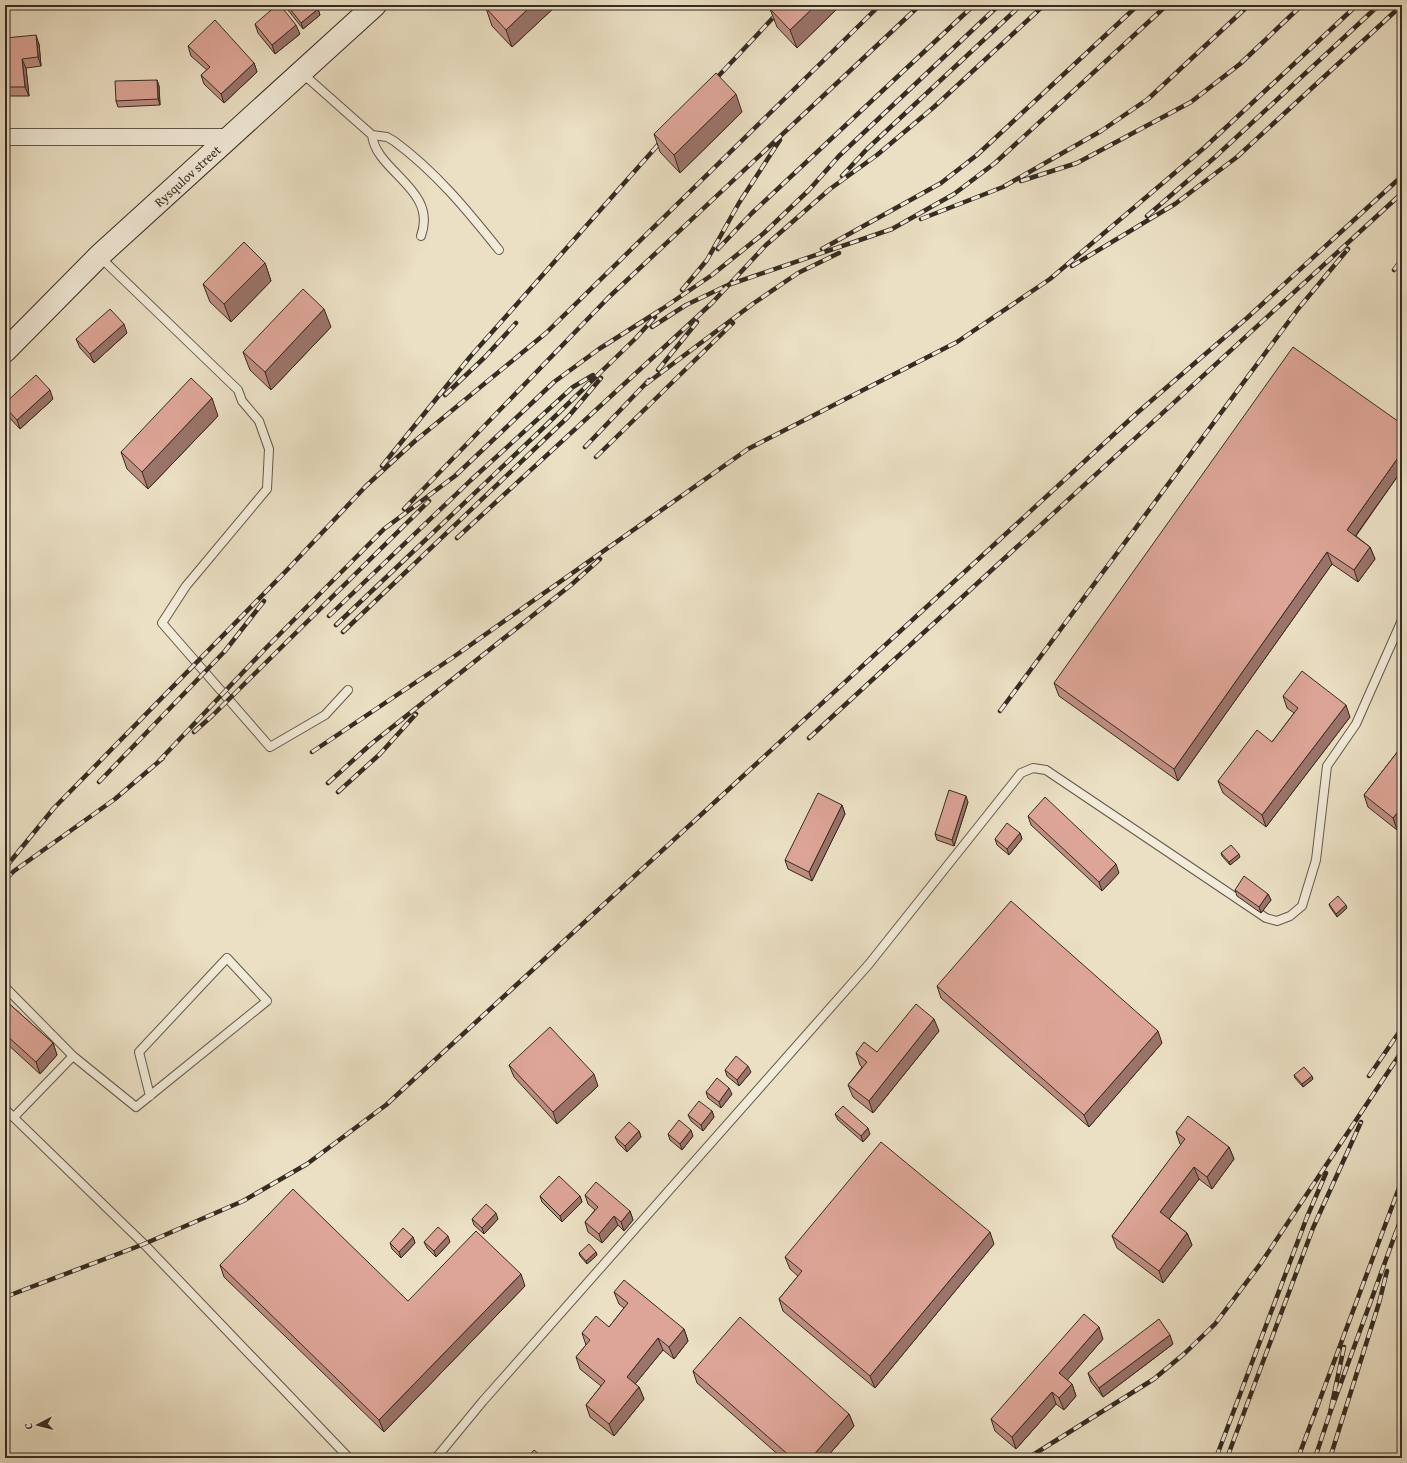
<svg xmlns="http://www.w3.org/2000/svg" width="1407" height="1463" viewBox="0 0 1407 1463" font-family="'Gentium Book Plus',serif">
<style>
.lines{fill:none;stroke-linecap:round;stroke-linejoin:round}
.lane-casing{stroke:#62594a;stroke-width:10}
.street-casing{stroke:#62594a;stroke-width:18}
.secondary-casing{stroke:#352c22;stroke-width:24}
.lane{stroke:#f2ebd9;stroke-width:8}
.street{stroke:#f2ebd9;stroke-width:16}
.secondary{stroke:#f2ebd9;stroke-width:22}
.rail-casing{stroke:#352c22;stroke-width:4.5}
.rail{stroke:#f2ebd9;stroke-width:3;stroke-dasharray:9;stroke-linecap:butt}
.wall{fill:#be8e82;stroke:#352c22}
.shaded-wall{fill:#9b746a;stroke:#352c22}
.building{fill:#dda597;stroke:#352c22}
.labels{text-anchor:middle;stroke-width:3;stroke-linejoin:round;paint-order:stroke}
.street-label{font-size:13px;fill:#352c22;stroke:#f2ebd9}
</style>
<rect width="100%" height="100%" fill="#ebe0c4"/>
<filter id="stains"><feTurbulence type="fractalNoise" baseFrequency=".005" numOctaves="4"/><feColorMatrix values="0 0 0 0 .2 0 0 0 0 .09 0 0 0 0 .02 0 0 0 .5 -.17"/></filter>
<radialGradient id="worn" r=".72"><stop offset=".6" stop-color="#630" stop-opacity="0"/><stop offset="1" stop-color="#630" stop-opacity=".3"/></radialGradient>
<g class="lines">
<g class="lane-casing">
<path id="lane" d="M302,73L372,135L387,137L394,141C436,172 467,210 499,250
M372,135C376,172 438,189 421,236
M99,256L238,390L242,401L259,421L269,449L267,489L186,586L162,623L270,747L325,715L348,690
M5,987L73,1056L14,1117
M73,1056L136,1107L267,1001L227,958L139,1052L150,1096
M5,1109L144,1244L349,1458
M436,1458L483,1401L869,964L1021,773L1033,768L1046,770L1266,918L1277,921L1290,916L1302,906L1316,860L1327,766L1356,724L1402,620"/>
</g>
<g class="street-casing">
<path id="street" d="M5,137H228"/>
</g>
<g class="secondary-casing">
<g id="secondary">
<path id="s1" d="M5,351L99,256L375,5"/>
</g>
</g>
<use href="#lane" class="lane"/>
<use href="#street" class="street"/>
<use href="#secondary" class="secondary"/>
<g class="rail-casing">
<path id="rail" d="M711,84L785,5
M842,176L867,149L1021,5
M1021,181L1077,163L1191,102L1240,64L1302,5
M1147,216L1214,158L1379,5
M921,219L1003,187L1101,131L1148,99L1249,5
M718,249L752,213L974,5
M822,249L941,183L977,155L1138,5
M1072,266L1175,204L1237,157L1402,5
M1394,270L1402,259
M682,290L707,260L739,203L780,140
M652,327L686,305L728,285L892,229L954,194L995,163L1167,5
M658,370L697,322
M646,384L754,303L798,273L839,253
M445,395L485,357L516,323
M585,447L649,380
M596,457L733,323
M382,466L470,357L665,137
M404,509L608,298L920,5
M457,538L712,303L766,245L830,189L877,155L934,107L1044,5
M329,616L471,480L573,387L593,375
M336,625L541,430L636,338L655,317
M343,632L568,417L601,378
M1000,711L1298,309L1348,249
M194,732L212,716L429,501
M809,738L1402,193
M312,752L452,658L748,449L957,342L1050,279L1204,148L1357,5
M159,761L265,649L384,529L455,476L554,382L599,349L662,309L712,275L764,233L809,190L839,156L999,5
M99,782L225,651L264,601
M328,783L371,744L571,585L600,559
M338,792L380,754L416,714
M5,868L54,808L287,570L366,486L415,441L546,333L880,5
M5,880L14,871L115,799L163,758
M1369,1076L1402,1028
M1395,1236L1402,1215
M5,1297L144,1244L243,1201L307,1164L386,1105L1137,413L1247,318L1402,176
M1344,1347L1330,1413L1396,1232
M1028,1458L1154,1379L1185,1353L1215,1324L1261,1263L1402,1051
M1216,1458L1307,1217L1326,1173
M1227,1458L1313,1228L1361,1122
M1298,1458L1402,1180
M1315,1458L1330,1413
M1330,1458L1379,1303L1387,1271"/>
</g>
<use href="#rail" class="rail"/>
</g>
<path class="wall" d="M284,5H315L318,9L320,15L303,29Z
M557,5L512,47L492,26L486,8Z
M774,5H841L797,48L777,27L770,9Z
M255,24L300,34L275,54L258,33Z
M5,38L39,44L41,66L26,68L29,96H6L5,94Z
M188,46L254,63L257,72L224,103L204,84L201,75L207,70L191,56Z
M157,80L159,86L160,105L118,107L116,101Z
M742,112L680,173L660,152L654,134Z
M265,263L271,281L231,322L210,302L203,284Z
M331,327L271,390L250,370L243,352Z
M127,333L94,363L80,348L76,339Z
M53,399L20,429L6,414L5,411V403Z
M218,416L148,489L127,469L121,452Z
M1402,424V470L1356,536L1370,547L1375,559L1358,582L1332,564L1178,781L1059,696L1054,683Z
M1283,696L1350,717L1266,827L1223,793L1218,781L1272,742L1294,713L1287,708Z
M1402,746V824L1397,830L1368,807L1364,795Z
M968,802L954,846L937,840L935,834Z
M842,805L845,814L812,881L788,869L785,860Z
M1028,816L1119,873L1102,891L1031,825Z
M1020,833L1022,839L1009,855L997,845L995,839Z
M1221,853L1240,857L1230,865L1222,856Z
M1235,890L1268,894L1271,900L1261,913L1237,896Z
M1329,904L1347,908L1337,917L1330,907Z
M1402,928V945L1398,936Z
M937,986L1162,1043L1089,1127L941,998Z
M5,1000L53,1043L57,1055L40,1074L5,1042Z
M939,1031L873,1113L853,1097L848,1085L862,1067L860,1065L856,1053L877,1052Z
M509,1065L598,1086L557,1124L514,1077Z
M725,1070L751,1072L739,1086L727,1076Z
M1294,1075L1313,1079L1303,1087L1295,1078Z
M706,1092L732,1094L721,1108L708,1098Z
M712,1111L714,1117L703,1131L691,1121L688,1115Z
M835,1114L870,1134L863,1142L838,1120Z
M639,1131L641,1137L627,1152L618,1143L615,1137Z
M1176,1132L1229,1147L1234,1159L1212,1189L1199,1179L1169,1219L1187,1233L1192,1245L1163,1283L1117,1248L1112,1236L1181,1145L1180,1144Z
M668,1134L693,1136L682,1150L670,1140Z
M585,1195L630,1211L633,1220L624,1231L618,1225L602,1243L588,1232L585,1222L595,1210L588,1204Z
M540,1196H580L582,1202L562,1222L542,1202Z
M472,1219H498L484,1234L474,1225Z
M413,1237L415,1243L401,1258L392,1249L390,1243Z
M424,1242H450L436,1257L427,1248Z
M994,1244L875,1388L783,1311L779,1299L798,1276L790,1269L785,1257Z
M596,1252L597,1255L587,1264L580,1256L579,1253Z
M220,1265L408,1301L525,1286L384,1432L224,1277Z
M614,1292L684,1329L688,1341L674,1359L663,1350L635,1384L639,1387L644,1399L614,1436L590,1417L586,1405L601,1386L580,1369L576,1357L586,1345L582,1333L609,1327L624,1308L619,1304Z
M1103,1339L1067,1380L1072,1384L1076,1396L1064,1410L1056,1404L1016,1449L995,1431L991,1419Z
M1173,1344L1103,1397L1091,1382L1088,1373Z
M693,1371L849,1414L854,1426L826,1458H782L697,1383Z"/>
<path class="shaded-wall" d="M532,5H557L512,47L506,30Z
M816,5H841L797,48L790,30Z
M318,9L320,15L303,29L301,23Z
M296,25L300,34L275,54L272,45Z
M36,35L39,44L41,66L38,57Z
M22,59L26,68L29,96L25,87Z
M254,63L257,72L224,103L221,94Z
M157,80L159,86L160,105L158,99Z
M736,94L742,112L680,173L674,155Z
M265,263L271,281L231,322L224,304Z
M324,309L331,327L271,390L265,372Z
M124,324L127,333L94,363L90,354Z
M50,390L53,399L20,429L17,420Z
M212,398L218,416L148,489L142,472Z
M1402,452V470L1351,542L1347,530Z
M1370,547L1375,559L1358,582L1354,570Z
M1327,552L1332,564L1178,781L1174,769Z
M1346,705L1350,717L1266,827L1262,815Z
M966,796L968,802L954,846L952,840Z
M842,805L845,814L812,881L809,872Z
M1402,807V824L1397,830L1393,818Z
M1020,833L1022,839L1009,855L1007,849Z
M1239,854L1240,857L1230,865L1229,862Z
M1116,864L1119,873L1102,891L1099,882Z
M1268,894L1271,900L1261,913L1259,907Z
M1346,905L1347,908L1337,917L1336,914Z
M934,1019L939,1031L873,1113L869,1101Z
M1158,1031L1162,1043L1089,1127L1084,1115Z
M53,1043L57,1055L40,1074L36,1062Z
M748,1066L751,1072L739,1086L737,1080Z
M594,1074L598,1086L557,1124L553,1112Z
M1312,1076L1313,1079L1303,1087L1302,1084Z
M729,1088L732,1094L721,1108L719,1102Z
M712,1111L714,1117L703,1131L701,1125Z
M868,1128L870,1134L863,1142L861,1136Z
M691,1130L693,1136L682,1150L680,1144Z
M639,1131L641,1137L627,1152L625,1146Z
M1229,1147L1234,1159L1212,1189L1207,1177Z
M1194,1167L1199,1179L1165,1224L1160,1212Z
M580,1196L582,1202L562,1222L560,1216Z
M630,1211L633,1220L624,1231L621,1222Z
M496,1213L498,1219L484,1234L482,1228Z
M614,1216L618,1225L602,1243L599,1234Z
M990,1232L994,1244L875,1388L870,1376Z
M1187,1233L1192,1245L1163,1283L1159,1271Z
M448,1236L450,1242L436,1257L434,1251Z
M413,1237L415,1243L401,1258L399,1252Z
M596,1252L597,1255L587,1264L586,1261Z
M521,1274L525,1286L384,1432L379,1420Z
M1099,1327L1103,1339L1063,1385L1059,1373Z
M684,1329L688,1341L674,1359L669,1347Z
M1170,1335L1173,1344L1103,1397L1099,1388Z
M658,1338L663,1350L631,1389L627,1377Z
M1072,1384L1076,1396L1064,1410L1059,1398Z
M639,1387L644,1399L614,1436L609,1424Z
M1052,1392L1056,1404L1016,1449L1012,1437Z
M849,1414L854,1426L826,1458H811Z"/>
<path class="building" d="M277,5H280L296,25L272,45L255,24Z
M287,5H315L318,9L301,23Z
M490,5H532L506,30L486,8Z
M774,5H816L790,30L770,9Z
M215,20L254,63L221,94L201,75L210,67L188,46Z
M36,35L38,57L22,59L25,87H5V38Z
M716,73L736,94L674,155L654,134Z
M157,80L158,99L116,101L115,81Z
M244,242L265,263L224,304L203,284Z
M303,289L324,309L265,372L243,352Z
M110,309L124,324L90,354L76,339Z
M1293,347L1402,424V452L1347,530L1370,547L1354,570L1327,552L1174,769L1054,683Z
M36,375L50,390L17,420L5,407V403Z
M191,378L212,398L142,472L121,452Z
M1302,671L1346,705L1262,815L1218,781L1257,730L1272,742L1298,708L1283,696Z
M1402,746V807L1393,818L1364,795Z
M949,790L966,796L952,840L935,834Z
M818,793L842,805L809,872L785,860Z
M1045,797L1116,864L1099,882L1028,816Z
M1007,823L1020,833L1007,849L995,839Z
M1231,845L1239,854L1229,862L1221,853Z
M1244,876L1268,894L1259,907L1235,890Z
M1338,896L1346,905L1336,914L1329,904Z
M1011,901L1158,1031L1084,1115L937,986Z
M1402,928V937L1398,936Z
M5,1000L53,1043L36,1062L5,1034Z
M916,1004L934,1019L869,1101L848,1085L867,1062L856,1053L864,1042L877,1052Z
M550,1027L594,1074L553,1112L509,1065Z
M736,1056L748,1066L737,1080L725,1070Z
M1304,1067L1312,1076L1302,1084L1294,1075Z
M717,1078L729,1088L719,1102L706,1092Z
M699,1101L712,1111L701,1125L688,1115Z
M843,1106L868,1128L861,1136L835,1114Z
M1188,1116L1229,1147L1207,1177L1194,1167L1160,1212L1187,1233L1159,1271L1112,1236L1185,1139L1176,1132Z
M679,1120L691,1130L680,1144L668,1134Z
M629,1122L639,1131L625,1146L615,1137Z
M881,1142L990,1232L870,1376L779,1299L802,1271L785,1257Z
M559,1176L580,1196L560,1216L540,1196Z
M596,1182L630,1211L621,1222L614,1216L599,1234L585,1222L598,1207L585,1195Z
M293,1189L408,1301L476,1231L521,1274L379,1420L220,1265Z
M486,1204L496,1213L482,1228L472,1219Z
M438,1227L448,1236L434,1251L424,1242Z
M403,1228L413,1237L399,1252L390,1243Z
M589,1244L596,1252L586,1261L579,1253Z
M624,1280L684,1329L669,1347L658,1338L627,1377L639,1387L609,1424L586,1405L605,1381L576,1357L590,1340L582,1333L596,1316L609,1327L628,1303L614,1292Z
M1084,1314L1099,1327L1059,1373L1072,1384L1059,1398L1052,1392L1012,1437L991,1419Z
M740,1317L849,1414L811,1458H792L693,1371Z
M1159,1319L1170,1335L1099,1388L1088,1373Z
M534,1450L544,1458H527Z"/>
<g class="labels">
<g class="street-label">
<text dy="5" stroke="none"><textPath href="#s1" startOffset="253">Rysqulov street</textPath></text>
</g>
</g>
<rect width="1407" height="1463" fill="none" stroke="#ebe0c4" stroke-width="20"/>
<rect x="6" y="6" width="1395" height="1451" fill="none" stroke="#352c22" stroke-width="2"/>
<rect x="10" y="10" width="1387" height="1443" fill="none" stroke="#352c22"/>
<g transform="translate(38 1425) rotate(263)" stroke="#f2ebd9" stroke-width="3" paint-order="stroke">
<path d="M0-3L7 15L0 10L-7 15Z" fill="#352c22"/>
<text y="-6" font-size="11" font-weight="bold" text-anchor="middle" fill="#352c22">С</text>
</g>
<rect width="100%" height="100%" filter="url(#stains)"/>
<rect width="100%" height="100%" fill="url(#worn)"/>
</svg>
